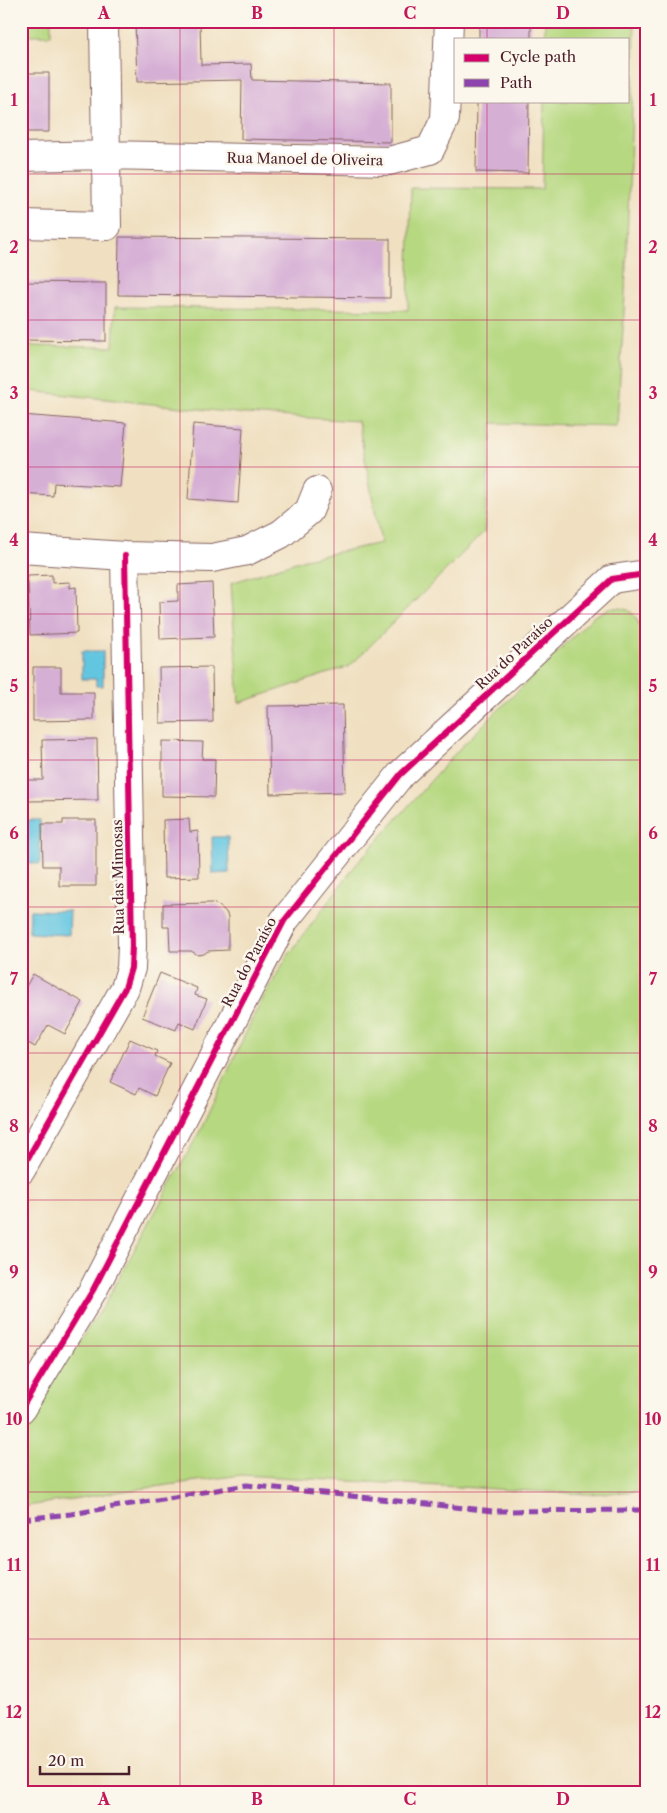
<svg xmlns="http://www.w3.org/2000/svg" width="667" height="1813" viewBox="0 0 667 1813" font-family="'Libre Caslon Text',serif">
<style>
.green{fill:#b6d880;stroke:#807c56}
.water{fill:#63c6e1;stroke:#567286}
.building{fill:#d6afd5}
.lines{fill:none;stroke-linecap:round;stroke-linejoin:round}
.minor-casing{stroke:#846360;stroke-width:30}
.minor{stroke:#fff;stroke-width:28}
.quiet{stroke:#8e44ad;stroke-width:5;stroke-dasharray:10 5;stroke-linecap:butt}
.cycleway-casing{stroke:#fbf7ec;stroke-width:9}
.cycleway{stroke:#d6006c;stroke-width:6}
.grid{fill:none;stroke:#c2185b;stroke-width:1;stroke-opacity:0.55}
.labels{text-anchor:middle;stroke-width:5;stroke-linejoin:round;paint-order:stroke}
.street-label{font-size:14px;fill:#4a1f2b;stroke:#fbf7ec}
.neatline{fill:none;stroke:#c2185b;stroke-width:2}
.grid-label{font-size:16px;text-anchor:middle;font-weight:bold;fill:#c2185b}
</style>
<rect width="100%" height="100%" fill="#fbf7ec"/>
<filter id="ink" filterUnits="userSpaceOnUse"><feTurbulence type="fractalNoise" baseFrequency=".02" numOctaves="2"/><feDisplacementMap in="SourceGraphic" scale="10" xChannelSelector="R" yChannelSelector="G"/><feConvolveMatrix kernelMatrix="1 2 1 2 8 2 1 2 1" color-interpolation-filters="sRGB"/></filter>
<filter id="wash" filterUnits="userSpaceOnUse"><feTurbulence type="fractalNoise" baseFrequency=".0096" numOctaves="4" result="noise"/><feDisplacementMap in="SourceGraphic" scale="20" xChannelSelector="R" yChannelSelector="G"/><feGaussianBlur stdDeviation="1.12" result="paint"/><feColorMatrix in="noise" values="0 0 0 0 0 0 0 0 0 0 0 0 0 0 0 0 0 1.4 0 .05"/><feComposite in="paint" operator="in"/></filter>
<g filter="url(#wash)">
<rect width="100%" height="100%" fill="#f0e0c1"/>
<path class="green" d="M21,21H51V35H21Z
M545,21H632L635,30L625,295L617,426L492,423L484,532L350,666L239,703L231,583L305,559L381,543L358,421L246,414L21,390V346L113,347L115,307L408,310L411,188L542,189L544,101H628V39H545Z
M609,608C617,608 626,607 632,613C648,630 645,668 646,690V1491L586,1494L241,1475L117,1492L21,1507V1425L103,1307L201,1129L257,1009L287,957L355,866L460,748L594,616Z"/>
<path class="water" d="M82,651H103V686H96V679H82Z
M26,820H40V864L26,863Z
M212,837H228L229,873L213,874Z
M30,910L70,911L69,935L29,933Z"/>
<g id="blocks">
<path class="building" d="M135,21H200L201,65L251,64L252,80L391,83V142L241,139L242,80L137,82Z
M479,21H531V39H479Z
M21,73H49V132H21Z
M477,101H529L528,173L476,172Z
M119,237L390,239V298L118,295Z
M21,282L106,283V341L21,340Z
M21,415L126,423L120,487L54,483L53,496L21,494Z
M193,424L243,428L238,503L188,499Z
M52,575V583L70,582V588L76,587L77,633L30,635L28,576Z
M212,583L214,637L160,639L159,602L178,601V585Z
M33,667H61V692H94V720L33,721Z
M212,667L213,722L160,723L159,668Z
M343,705L345,792L270,794L268,706Z
M97,739L98,800L28,801L27,780H43L42,740Z
M162,741L203,742L202,759H215L214,797L162,796Z
M189,819L190,832L198,831L199,877L164,878L163,820Z
M63,820H96V886H59V866H43L42,824H63Z
M212,903L218,905L226,912L228,917V950L208,951L204,954L198,955L191,951H170L169,927H163V904Z
M160,973L197,988L195,995L207,999L195,1029L179,1022L176,1030L142,1017Z
M33,974L83,1002L65,1034L48,1025L35,1047L21,1039V995Z
M130,1039L157,1051L155,1056L170,1063L155,1096L139,1088L136,1094L110,1082Z"/>
</g>
</g>
<g filter="url(#ink)">
<use href="#blocks" fill-opacity="0" stroke="#846360" stroke-width="1"/>
<g class="lines">
<g class="minor-casing">
<path id="minor" d="M21,157L105,155L389,161L430,150L445,119L449,21
M21,224L107,226L104,21
M21,549L125,556L212,558L247,551L281,534L309,511L317,491
M21,1170L125,988L131,968L132,946L125,556
M21,1409L93,1290L284,921L401,774L612,579L646,574"/>
</g>
<use href="#minor" class="minor"/>
<path class="quiet" d="M21,1519L71,1514L247,1485L493,1511L646,1510"/>
<g class="cycleway-casing">
<path id="cycleway" d="M21,1170L125,988L131,968L132,946L125,556
M21,1409L93,1290L284,921L401,774L612,579L646,574"/>
</g>
<use href="#cycleway" class="cycleway"/>
</g>
</g>
<path class="grid" d="M180,21V1792M334,21V1792M487,21V39M487,101V1792M21,174H646M21,320H646M21,467H646M21,614H646M21,760H646M21,907H646M21,1053H646M21,1200H646M21,1346H646M21,1492H646M21,1639H646"/>
<g class="labels">
<g class="street-label">
<text transform="translate(305 159) rotate(1)" y="5">Rua Manoel de Oliveira</text>
<text transform="translate(514 653) rotate(-43)" y="5">Rua do Paraíso</text>
<text transform="translate(118 877) rotate(-91)" y="5">Rua das Mimosas</text>
<text transform="translate(249 962) rotate(-62)" y="5">Rua do Paraíso</text>
</g>
</g>
<rect width="667" height="1813" fill="none" stroke="#fbf7ec" stroke-width="55"/>
<rect x="454" y="38" width="175" height="65" fill="#fbf7ec" stroke="#b4a19f"/>
<rect x="464" y="54" width="25" height="8" fill="#d6006c" stroke="#b4a19f"/>
<text x="500" y="62" font-size="15" fill="#4a1f2b">Cycle path</text>
<rect x="464" y="79" width="25" height="8" fill="#8e44ad" stroke="#b4a19f"/>
<text x="500" y="88" font-size="15" fill="#4a1f2b">Path</text>
<path d="M40 1766v8h89v-8" fill="none" stroke="#4a1f2b" stroke-width="2.5"/>
<text x="48" y="1766" font-size="15" fill="#4a1f2b" stroke="#fbf7ec" stroke-width="4" paint-order="stroke">20 m</text>
<rect x="28" y="28" width="612" height="1758" class="neatline"/>
<g class="grid-label">
<text x="104" y="19">A</text>
<text x="257" y="19">B</text>
<text x="410" y="19">C</text>
<text x="563" y="19">D</text>
<text x="14" y="106">1</text>
<text x="653" y="106">1</text>
<text x="14" y="253">2</text>
<text x="653" y="253">2</text>
<text x="14" y="399">3</text>
<text x="653" y="399">3</text>
<text x="14" y="546">4</text>
<text x="653" y="546">4</text>
<text x="14" y="692">5</text>
<text x="653" y="692">5</text>
<text x="14" y="839">6</text>
<text x="653" y="839">6</text>
<text x="14" y="985">7</text>
<text x="653" y="985">7</text>
<text x="14" y="1132">8</text>
<text x="653" y="1132">8</text>
<text x="14" y="1278">9</text>
<text x="653" y="1278">9</text>
<text x="14" y="1425">10</text>
<text x="653" y="1425">10</text>
<text x="14" y="1571">11</text>
<text x="653" y="1571">11</text>
<text x="14" y="1718">12</text>
<text x="653" y="1718">12</text>
<text x="104" y="1805">A</text>
<text x="257" y="1805">B</text>
<text x="410" y="1805">C</text>
<text x="563" y="1805">D</text>
</g>
</svg>
